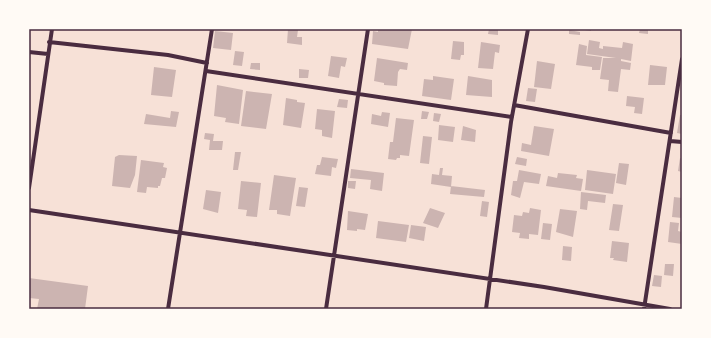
<svg xmlns="http://www.w3.org/2000/svg" width="711" height="338" viewBox="0 0 711 338" font-family="Overpass,sans-serif">
<style>
.building{fill:#ccb4b1}
.lines{fill:none;stroke-linecap:round;stroke-linejoin:round}
.minor{stroke:#4a2c40;stroke-width:4}
.neatline{fill:none;stroke:#4a2c40;stroke-width:1.5}
</style>
<rect width="100%" height="100%" fill="#f7e1d7"/>
<path class="building" d="M288,29L298,30L297,37H302V45L287,43Z
M378,29H412L408,49L372,44L373,31L378,32Z
M489,29H498V35L488,34Z
M578,29H591V31Z
M640,29H648V34L639,33Z
M569,30L580,32V35L569,34Z
M215,31L233,33L231,50L213,48Z
M589,40L600,42L599,48L603,49V46L622,48L623,42L633,44L631,61L621,59V61L631,63L630,70L621,69L618,92L608,91L609,80L600,79L603,58H616L587,54Z
M453,41L464,42V55H461L460,60L451,59Z
M481,42L500,45L499,53L495,52L493,69L478,68Z
M579,44L587,46L586,55L602,57L600,70H592V67L576,65Z
M235,51L244,52L242,66L233,65Z
M331,56L347,58L345,67L341,66L339,78L328,76Z
M377,58L408,63L407,70L400,69L398,72L397,86L384,85V83L374,81Z
M537,61L555,64L551,89L534,87Z
M251,63H260V70L250,69Z
M650,65L667,67L665,85H648Z
M154,67L176,70L172,97L151,95Z
M299,69L309,70L308,78H299Z
M433,76L454,79L451,100L422,96L424,79L433,80Z
M468,76L492,80V97L466,95Z
M217,85L243,90L239,124L225,122L226,118L214,116Z
M528,88L537,89L535,102L526,101Z
M246,91L272,94L266,129L241,126Z
M627,96L644,98L642,114L634,113L635,107L626,106Z
M286,98L297,100V102L305,103L301,128L283,125Z
M339,99L348,100L347,108L337,107Z
M317,109L335,111L332,138L322,136V130L315,129Z
M171,111L179,112L176,127L144,124L146,114L170,118Z
M422,111L429,112L427,119H421Z
M382,112L390,113L388,127L371,124L372,114L381,116Z
M434,113L441,114L439,122L433,121Z
M680,115H682V134L677,133Z
M396,118L414,120L409,156L400,155V158H397L396,160L388,159L390,142H393Z
M439,125L455,127L453,142L438,140Z
M463,126L476,130L475,142L461,140Z
M534,126L554,129L549,156L521,151L522,143L531,145Z
M205,133L214,134L213,141H223L222,150H209L210,140L204,139Z
M423,136L432,137L429,164L420,163Z
M235,152H241L238,170H233Z
M119,155L137,156L135,175L130,188L112,186L115,157Z
M322,157L338,159L336,168L332,167L331,176L315,174L317,165H320Z
M517,157L527,159L526,166L515,164Z
M680,158L682,159V172L678,171Z
M141,160L164,163L163,167L167,168L165,178H162L160,186H158V188L147,187L146,193L137,192Z
M619,163L629,164L626,185L616,183Z
M440,168H443L442,175L452,176L451,187L431,184L432,174L439,175Z
M351,169L384,173L382,191L370,189L371,180L350,178Z
M519,170L541,174L539,184L524,182L520,198L511,195L513,181H517Z
M587,170L616,174L613,194L585,190Z
M558,173L577,175L576,178L583,179L581,191L546,186L548,176L557,178Z
M274,175L296,178L290,216L277,214V210H269Z
M241,181L261,183L257,217L246,216L247,210L238,209Z
M348,181H356L355,189L348,188Z
M451,186L485,190L484,197L450,194Z
M299,187L308,188L305,207L296,206Z
M206,190L221,192L218,213L203,209Z
M581,192L606,195L605,203L588,201L587,210L580,209Z
M674,197L682,198V218L672,217Z
M482,201L489,202L487,217L480,216Z
M613,204L623,205L619,231L609,230Z
M430,208L445,213L438,228L423,223Z
M530,208L541,210L538,235L529,234V239L519,238L520,233L512,232L514,215L522,216L523,212L529,213Z
M560,209L577,211L573,237L556,232Z
M348,211L368,214L365,230L357,229V231L347,230Z
M378,221L409,225L406,242L376,238Z
M670,222L679,223L678,231L682,232V244L668,242Z
M543,223L552,224L550,240L541,239Z
M411,225L426,227L424,241L409,238Z
M612,241L629,243L627,262L613,260L614,258H610Z
M563,246L572,247L571,261L562,260Z
M665,264H674L673,276L664,275Z
M654,275L662,276L661,287L652,286Z
M29,278L88,286L85,309H37L39,299L29,298Z"/>
<g class="lines">
<path class="minor" d="M49,42L168,55L207,63
M29,52L48,54
M206,71L512,117
M514,105L671,133
M670,141L682,142
M29,188L52,29
M29,210L544,287L670,309
M168,309L212,29
M326,309L368,29
M486,309L511,122L528,29
M644,309L682,59"/>
</g>
<rect width="711" height="338" fill="none" stroke="#fffaf5" stroke-width="60"/>
<rect x="30" y="30" width="651" height="278" class="neatline"/>
</svg>
